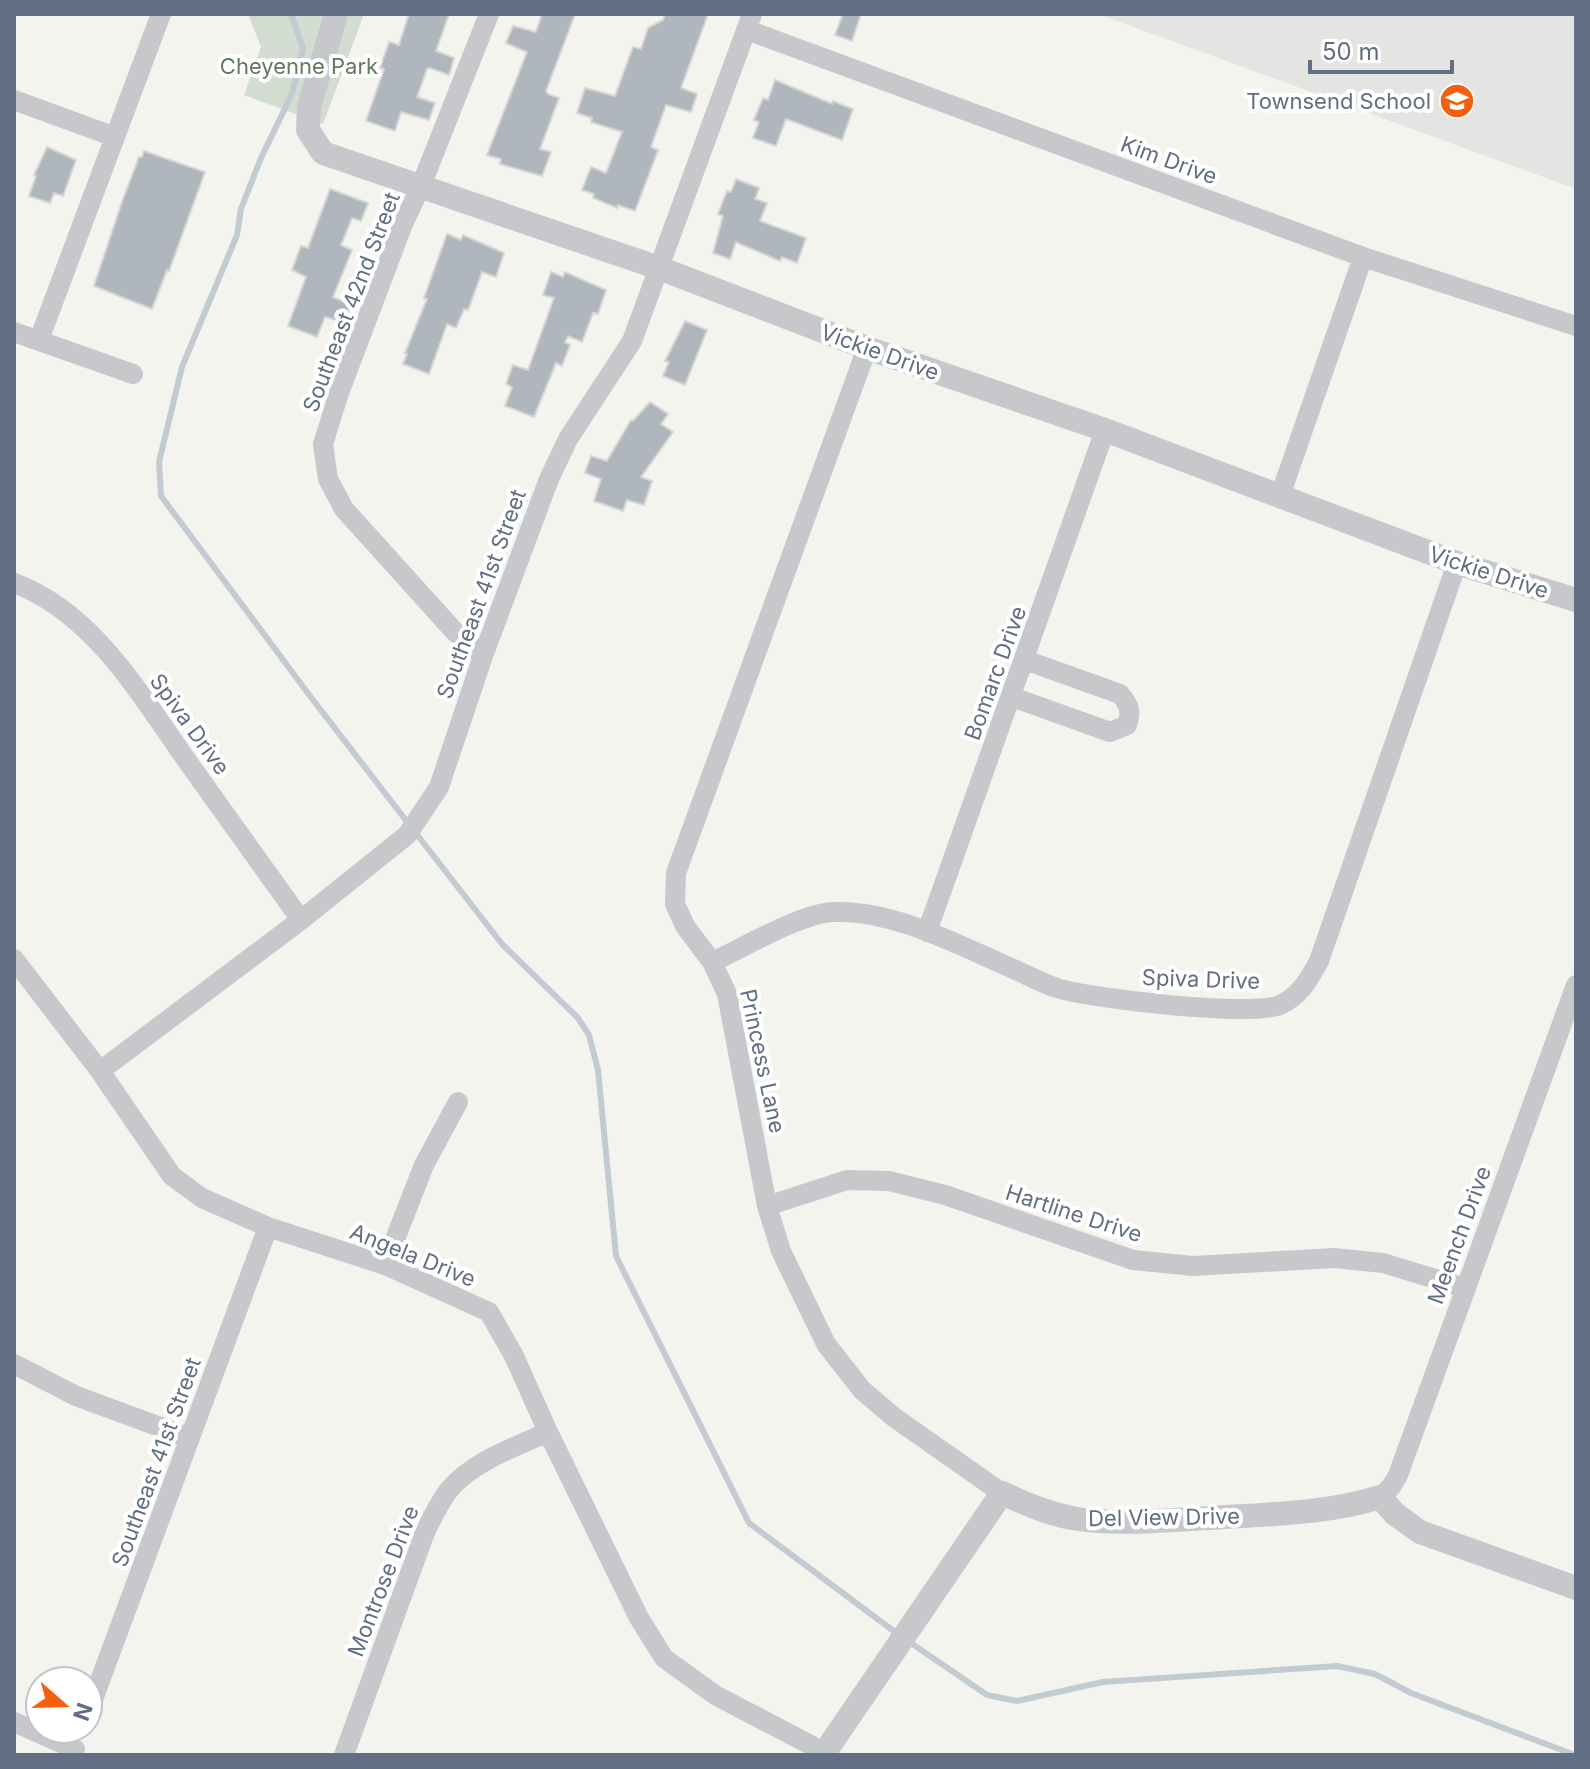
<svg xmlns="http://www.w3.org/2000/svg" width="1590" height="1769" viewBox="0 0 1590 1769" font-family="Inter,sans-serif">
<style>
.built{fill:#e4e5e3}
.green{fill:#d3dcd0}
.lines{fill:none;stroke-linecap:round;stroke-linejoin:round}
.stream{stroke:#c2cbd1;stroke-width:6}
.building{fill:#b0b6bd;stroke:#d5d5d2;stroke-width:2}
.minor{stroke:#c6c8cc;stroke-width:20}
.tertiary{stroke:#c6c8cc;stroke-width:24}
.labels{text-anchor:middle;stroke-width:8;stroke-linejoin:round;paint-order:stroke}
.park-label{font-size:22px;fill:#627a5f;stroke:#fff}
.poi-label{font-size:22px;fill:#606f84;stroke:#fff;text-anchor:end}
.street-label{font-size:22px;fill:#606f84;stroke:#fff}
</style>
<rect width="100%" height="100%" fill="#f4f4ef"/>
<path class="built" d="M1098,14H1576V189Z"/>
<path class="green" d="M248,14H364L323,124L244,95L261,47Z"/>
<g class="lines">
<path class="stream" d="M291,14L303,48L292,94L261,158L241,209L237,235L182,367L159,462L161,496L310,696L408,823
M415,832L502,944L578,1018L589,1035L598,1070L616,1256L749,1523L899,1635
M908,1641L987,1695L1017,1701L1103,1682L1337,1666L1375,1674L1411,1693L1575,1755"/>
</g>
<path class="building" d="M409,14H449L436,51L454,58L449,75L430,68L427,69L417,97L435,103L429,120L401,112L395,131L366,121L384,69L380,68L389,42L399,45Z
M542,14H575L546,91L548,94L559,98L540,149L551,152L542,176L500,164L501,159L487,155L527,52L506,43L513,26L536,32Z
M665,14H708L681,88L697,94L691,112L666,105L651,147L658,150L635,211L618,205L617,208L593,198L594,194L582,190L591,167L606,173L622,132L591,122L592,118L577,113L585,88L615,96L633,47L641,49L648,28L663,20Z
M843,14H861L852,41L835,35Z
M775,80L832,104L833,101L853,109L842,140L786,119L776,146L753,138L759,122L754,120L763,98L768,100Z
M47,147L76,160L63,196L54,193L50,203L29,196L36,176L34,175Z
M144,151L205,172L169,271L167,270L152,309L94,286L122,202L139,157H142Z
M736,179L759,188L755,199L767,203L760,221L806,238L797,263L782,257L780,261L736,242L730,259L713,253L723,216L718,214L727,191L731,192Z
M330,189L368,203L361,221L352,218L341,245L352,250L333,297L351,305L345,322L325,317L317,337L288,326L306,277L292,270L301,246L308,248Z
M447,234L461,240L463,235L504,253L496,277L482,272L468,310L464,309L456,328L447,324L429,374L403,364L407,354L405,353L427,299L424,298Z
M551,272L563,277L565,272L606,290L598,314L593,313L582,342L568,336L565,342L570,345L562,366L556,363L534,417L505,406L512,387L506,384L513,365L528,370L554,298L543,295Z
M685,321L707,330L685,385L663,376L669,362L665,361Z
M650,402L668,414L661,424L673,432L641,477L652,481L644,505L627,500L623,511L594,501L601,479L585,473L591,456L607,461L631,420L633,421Z"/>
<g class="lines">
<path class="minor" d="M747,30L1363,257L1576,326
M14,100L115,137
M14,332L133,374
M39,340L161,14
M867,348L676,873L675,904L685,926L712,962L727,994L767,1206L781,1251L826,1344L862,1390L895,1418L1002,1493
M1280,496L1363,257
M14,583C95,613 142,698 190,765C227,817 264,868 301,920
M483,656L455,632L344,509L328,479L323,444L339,393L403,224L421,186L489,14
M1012,697L1110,732L1127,725C1132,711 1129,705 1120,694L1025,660
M927,932L1105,430
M14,959L100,1071L172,1176L202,1198L268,1227L385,1265L489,1312L514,1356L548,1432L639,1618L664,1658L715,1695L824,1752
M712,962C743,948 803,912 835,912C896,910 964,948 1018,971C1031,977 1044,984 1057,988C1092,999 1250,1017 1280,1005C1300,996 1309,979 1319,961L1457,563
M100,1071L301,920L407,835L439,787L483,656L549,479L568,439L632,341L752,14
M767,1206L847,1180L889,1181L945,1195L1133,1260L1193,1266L1334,1258L1383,1263L1465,1288
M385,1265L424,1165L458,1102
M14,1364L76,1396L190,1438
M1380,1497L1391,1487L1398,1475L1576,985
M88,1713L268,1227
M14,1722L75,1749
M344,1755L424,1535C431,1520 438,1504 449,1490C472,1462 515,1447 548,1432"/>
<path class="tertiary" d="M336,14L309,107L308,130L323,153L659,268L867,348L1105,430L1457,563L1576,600
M823,1755L1002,1493C1026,1504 1051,1515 1077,1519C1121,1525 1167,1520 1211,1518C1268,1514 1326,1514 1380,1497L1395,1514L1420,1532L1576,1588"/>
</g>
<defs>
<g id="school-disc" transform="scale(1.8)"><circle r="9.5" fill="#f55f0e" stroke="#fff"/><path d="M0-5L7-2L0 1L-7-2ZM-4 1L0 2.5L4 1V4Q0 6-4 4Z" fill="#fff"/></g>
</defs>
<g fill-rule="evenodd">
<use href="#school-disc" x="1457" y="101"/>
</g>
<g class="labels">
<g class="park-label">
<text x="299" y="74">Cheyenne Park</text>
</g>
<g class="poi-label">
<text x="1431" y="109">Townsend School</text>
</g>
<g class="street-label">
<text transform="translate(1169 160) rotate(20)" y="8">Kim Drive</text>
<text transform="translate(351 302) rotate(-69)" y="8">Southeast 42nd Street</text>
<text transform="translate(880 352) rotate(20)" y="8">Vickie Drive</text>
<text transform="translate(1489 572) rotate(18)" y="8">Vickie Drive</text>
<text transform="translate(481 594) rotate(-70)" y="8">Southeast 41st Street</text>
<text transform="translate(995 673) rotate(-70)" y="8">Bomarc Drive</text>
<text transform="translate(190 724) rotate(54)" y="8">Spiva Drive</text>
<text transform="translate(1201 979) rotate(2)" y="8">Spiva Drive</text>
<text transform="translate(763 1061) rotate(78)" y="8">Princess Lane</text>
<text transform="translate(1074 1213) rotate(18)" y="8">Hartline Drive</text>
<text transform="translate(1459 1235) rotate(-70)" y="8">Meench Drive</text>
<text transform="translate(413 1255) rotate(22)" y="8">Angela Drive</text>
<text transform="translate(156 1462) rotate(-70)" y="8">Southeast 41st Street</text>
<text transform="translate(1164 1517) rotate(-1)" y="8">Del View Drive</text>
<text transform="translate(383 1581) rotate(-69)" y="8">Montrose Drive</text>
</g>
</g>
<rect width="1590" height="1769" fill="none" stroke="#606f84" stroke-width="32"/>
<g transform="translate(64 1705) rotate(110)"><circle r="38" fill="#ffffff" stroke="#bfc5ce" stroke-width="2"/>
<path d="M0-6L14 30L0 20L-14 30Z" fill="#f55f0e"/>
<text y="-12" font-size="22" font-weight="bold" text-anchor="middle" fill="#606f84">N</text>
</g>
<path d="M1310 60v12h142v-12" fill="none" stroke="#606f84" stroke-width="4"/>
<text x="1322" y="60" font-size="24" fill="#606f84" stroke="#ffffff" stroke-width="6" paint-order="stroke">50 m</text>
</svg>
